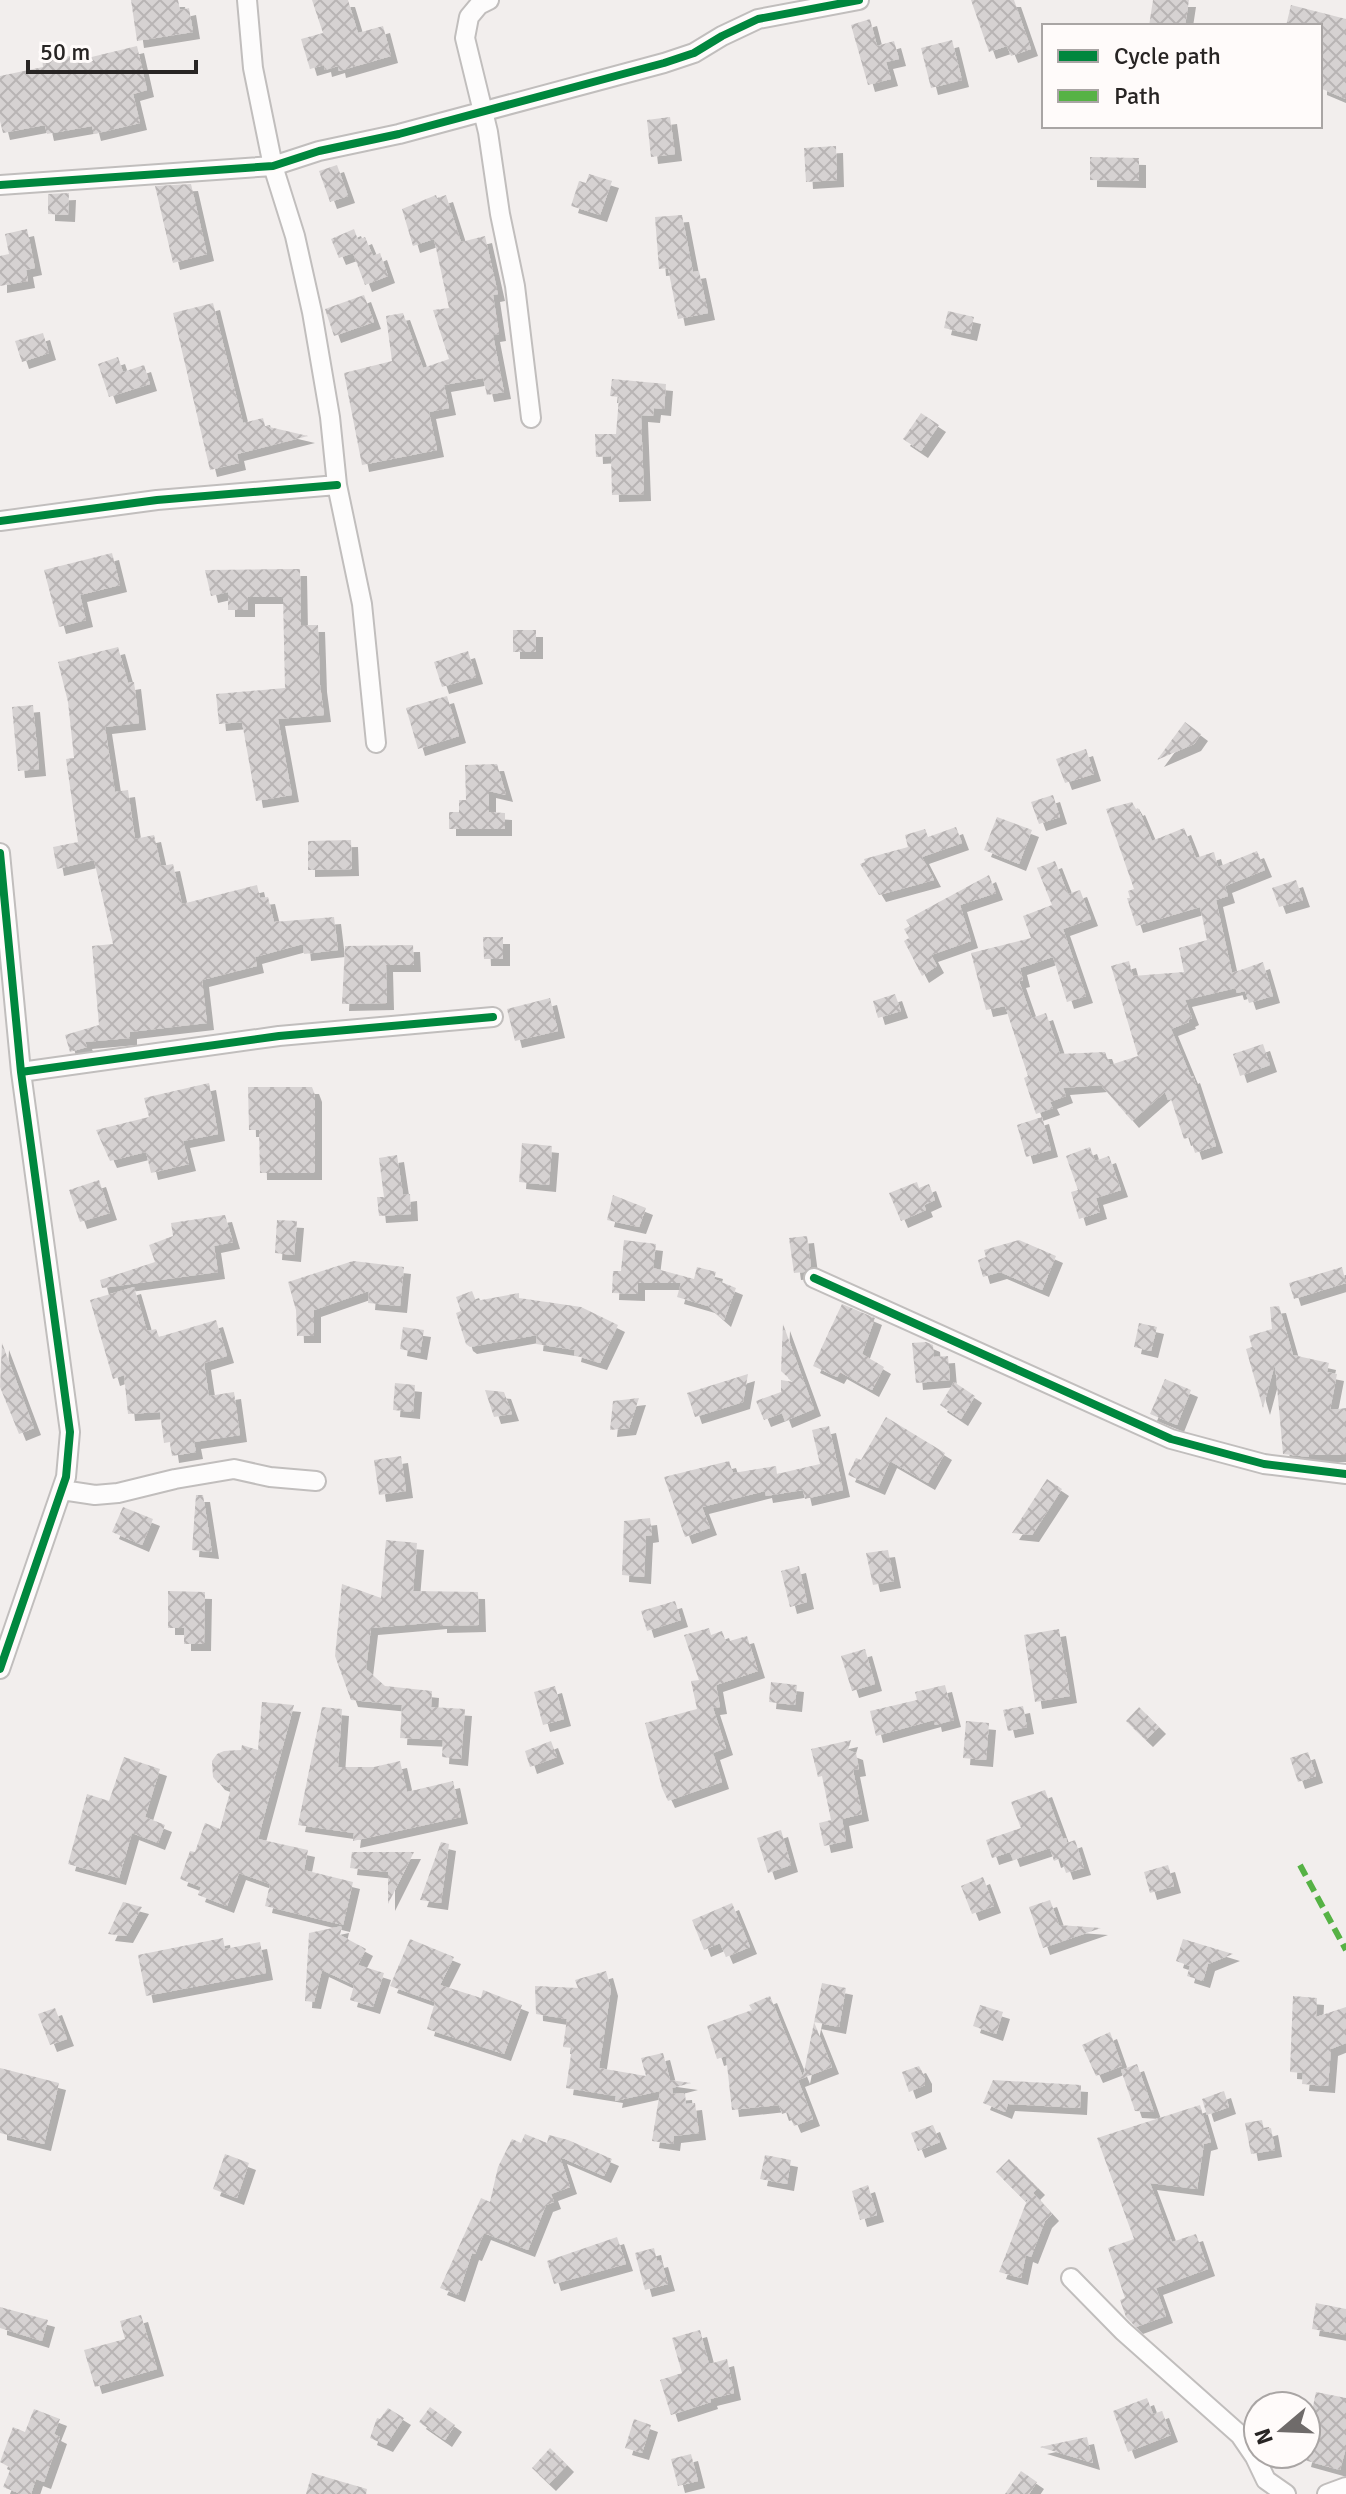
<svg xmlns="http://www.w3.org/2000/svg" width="1346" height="2494" viewBox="0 0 1346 2494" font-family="Signika,sans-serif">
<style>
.building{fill:url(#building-cross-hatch);filter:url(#shadow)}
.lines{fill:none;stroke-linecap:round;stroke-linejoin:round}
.street-casing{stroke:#c1bebd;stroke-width:22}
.street{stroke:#fdfcfc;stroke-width:18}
.quiet{stroke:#56b245;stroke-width:6;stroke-dasharray:12 6;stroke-linecap:butt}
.cycleway-casing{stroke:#fffbfa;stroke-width:13}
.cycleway{stroke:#00873e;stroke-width:8}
</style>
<defs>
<pattern id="building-cross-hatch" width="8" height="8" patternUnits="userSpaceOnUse" patternTransform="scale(2)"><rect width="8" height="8" fill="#d6d2d2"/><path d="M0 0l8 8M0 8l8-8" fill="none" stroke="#b8b4b4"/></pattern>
<filter id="shadow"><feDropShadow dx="7" dy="7" stdDeviation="0" flood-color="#0004"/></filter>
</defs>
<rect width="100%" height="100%" fill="#f2eeed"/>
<path class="building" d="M131,0H178L180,10L189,8L193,32L137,41Z
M312,0H348L358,33L383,26L391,56L339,71L338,66L325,70L324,65L310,69L301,39L323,33Z
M971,0H1014L1031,49L1011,56L1007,46L989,52Z
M1153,0H1189L1185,26H1149Z
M1291,5L1346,19V99L1320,88V26H1286Z
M870,19L877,46L894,41L899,59L886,62L891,79L868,85L851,25Z
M952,40L962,80L931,88L921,48Z
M137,46L147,90L133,94L140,123L94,134L92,126L47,134L45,125L3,133L0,121V76L43,67L42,59L70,56L71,62Z
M670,117L675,154L651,157L647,120Z
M836,146L837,180L806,182L804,148Z
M1090,157L1139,158V181L1090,180Z
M337,165L348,196L330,202L319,171Z
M589,174L612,181L600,215L571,206L579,181L586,183Z
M191,184L207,254L173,263L155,186Z
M69,193L68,215L48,214V194Z
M436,195L437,198L446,195L461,242L485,236L498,294L493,295L499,334L493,335L504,392L487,395L483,378L444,385L449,408L429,412L437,450L362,465L344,373L392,361L386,316L403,313L423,368L449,359L433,310L449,308L434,239L413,246L402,209Z
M682,215L693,272L699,271L708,313L678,319L668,268L659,269L655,217Z
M27,229L35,268L26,270L28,281L0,286V256L9,254L5,234Z
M354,229L358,240L365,237L373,256L380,253L388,276L365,285L353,253L339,258L331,239Z
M364,295L374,322L334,336L325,309Z
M213,303L243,423L263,418L265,426L308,436L237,454L239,463L210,470L173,313Z
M948,311L974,317L970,334L944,328Z
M43,333L49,353L22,362L15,341Z
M118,357L123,372L144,365L150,384L109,397L98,364Z
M612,379L666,384L664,409L654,408L653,416L641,415L644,494L612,495L611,456L596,457L595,434H616L619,397L610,396Z
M921,413L939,425L921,451L903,439Z
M112,553L120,585L80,595L86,620L59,627L44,570Z
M300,569L301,625H318L320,685L324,715L278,719L292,795L256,801L242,722L219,724L216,694L285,688L283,597H248V610H228V592L211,596L205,570Z
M513,630H536V652H513Z
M118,647L128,683L134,682L139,723L105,727L115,792L128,790L135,839L154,835L161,866L173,864L182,904L257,885L260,898L268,897L274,922L334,917L338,950L304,954L303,944L255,957L257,966L202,980L207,1023L130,1032V1038L85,1042L87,1047L70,1052L65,1035L99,1025L92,946L113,944L94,860L57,869L53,847L78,842L66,759L74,758L68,702L58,662Z
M468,651L476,677L442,687L434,662Z
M447,696L459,736L418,749L406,708Z
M33,705L39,769L18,771L12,707Z
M1185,722L1201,734L1194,744L1157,760Z
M1086,749L1094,774L1065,783L1056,759Z
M497,764L506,795L489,791V812L505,813V829H449V812H459V800H466L465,765Z
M1053,795L1060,817L1039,824L1031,802Z
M1132,802L1136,809L1138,808L1152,841L1184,828L1196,858L1214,852L1218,867L1257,851L1265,870L1225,886L1228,896L1216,900L1232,973L1263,962L1273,996L1249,1003L1245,991L1237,993L1235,986L1236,988L1185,1000L1192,1018L1188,1020L1189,1022L1171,1029L1191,1077L1193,1076L1216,1146L1195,1153L1190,1137L1184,1139L1171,1099L1168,1100L1165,1092L1132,1121L1101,1085L1063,1088L1066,1096L1050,1102L1053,1108L1036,1114L1024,1078L1028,1076L1005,1006L986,1010L971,953L1031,938L1023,916L1052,905L1037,868L1055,861L1068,894L1080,890L1091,919L1063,929L1086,996L1067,1002L1053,957L1020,968L1023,980L1019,981L1032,1018L1046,1013L1060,1054L1105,1052L1110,1065L1138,1056L1111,966L1129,961L1133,976L1184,972L1179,948L1207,940L1200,907L1136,926L1127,898H1130L1128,891L1134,889L1106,809Z
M997,817L1032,830L1019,864L984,850Z
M956,827L962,843L922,857L934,880L879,895L860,864L865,862L864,859L908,847L905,835L925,829L928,837Z
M351,840L352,869L308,870V841Z
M989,875L996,893L960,905L971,941L931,955L937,966L922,976L904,941L909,938L904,929L910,926L906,920Z
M1296,880L1303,900L1279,907L1272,888Z
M483,937H503V959H484Z
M413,945L414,965H386L387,1003L342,1004L345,946Z
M895,994L901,1011L878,1018L873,1001Z
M550,998L558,1031L515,1041L507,1009Z
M1263,1044L1270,1065L1240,1076L1233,1054Z
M209,1083L218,1134L183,1141L189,1164L151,1173L146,1152L110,1161L96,1130L149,1117L144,1098Z
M248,1087H312L315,1095V1173H260L259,1130H249Z
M1042,1117L1051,1150L1026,1157L1017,1125Z
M522,1143L552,1146L549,1185L519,1182Z
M1090,1147L1095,1161L1109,1156L1121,1190L1096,1198L1100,1212L1079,1219L1071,1192L1078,1190L1066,1156Z
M397,1155L403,1195L410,1194L411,1214L379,1216L377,1197H384L379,1158Z
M99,1180L110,1213L80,1222L69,1190Z
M917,1182L919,1188L929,1184L935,1200L924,1205L926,1210L901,1221L889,1193Z
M613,1195L646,1208L639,1227L607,1220Z
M225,1215L233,1242L214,1246L218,1272L102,1288L100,1280L155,1262L149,1245L173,1236L171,1223Z
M277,1220L297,1221L294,1255L275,1253Z
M807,1236L811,1266L804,1272L794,1273L789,1238Z
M624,1240L656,1244L653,1268L694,1279L697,1267L716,1272L714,1279L736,1288L724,1320L708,1306L677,1297L681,1283H638V1294L612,1293L613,1271H621Z
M1019,1240L1056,1256L1042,1290L1000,1272L983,1277L978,1260L986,1257L984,1250Z
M353,1261L404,1267L400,1306L368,1303L369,1291L314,1310V1336H297L296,1310L288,1282Z
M1342,1267L1346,1283L1294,1299L1289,1283Z
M134,1287L147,1331L156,1329L159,1337L216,1320L227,1356L204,1363L209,1396L234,1392L240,1435L194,1442L196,1452L172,1456L170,1442L164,1443L160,1412L128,1414L124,1375L113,1379L90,1300Z
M472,1291L476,1301L519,1293V1298L581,1307L618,1325L600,1363L574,1355L575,1350L536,1344L537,1335L470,1347L466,1344L456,1313L461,1311L456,1297Z
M842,1304L875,1318L862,1354L884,1367L872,1390L840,1372L837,1377L813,1366Z
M1279,1306L1293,1355L1329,1363L1327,1372L1337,1374L1330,1410L1346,1408V1455H1309V1457L1283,1454L1275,1364L1263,1408L1246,1349L1252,1347L1249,1336L1272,1329L1270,1307Z
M1139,1323L1157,1327L1151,1351L1134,1347Z
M783,1324L814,1409L785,1421L782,1413L764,1420L756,1401L781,1392V1380L793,1382L781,1371Z
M403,1327L424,1330L420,1353L400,1349Z
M926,1342L933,1345L934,1357L948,1356L950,1380L916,1383L912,1343Z
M2,1343L34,1428L19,1434L0,1387Z
M748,1374L743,1402L695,1417L687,1393Z
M1165,1379L1191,1390L1177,1425L1150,1414Z
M954,1382L975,1396L961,1419L940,1405Z
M395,1383L415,1385L413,1412L393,1410Z
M485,1390L504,1392L512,1414L494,1417Z
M639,1398L629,1428L610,1430L613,1401Z
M886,1417L945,1453L928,1483L890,1461L878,1488L848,1475L856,1458L861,1460Z
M829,1426L843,1490L805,1499L803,1490L766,1496L765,1491L702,1507L710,1528L685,1537L664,1477L729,1461L733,1473L776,1466L777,1474L820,1464L812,1430Z
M401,1456L406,1491L379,1495L374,1460Z
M1047,1479L1062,1489L1032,1535L1012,1533Z
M196,1495H203L212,1552L192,1550Z
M123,1507L153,1519L142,1545L112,1532Z
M650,1518L652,1535L646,1536L644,1577L622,1575L624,1521Z
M386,1540L417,1543L413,1591L478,1592L479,1625L440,1626V1622L371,1628L366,1669L385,1686L432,1691L431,1707L465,1709L461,1759L442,1757L443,1740L400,1738L402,1705L351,1700L335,1656L342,1584L381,1598Z
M888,1550L894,1581L873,1585L866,1553Z
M799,1566L807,1602L790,1607L781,1571Z
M168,1591L205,1592L204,1644H184V1628H168Z
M675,1601L681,1620L647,1631L641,1611Z
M709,1628L711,1635L722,1631L726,1642L747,1636L758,1671L716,1685L720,1707L713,1708L726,1748L713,1753L722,1782L668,1801L662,1788L645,1723L697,1709L691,1681L699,1680L684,1635Z
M1059,1629L1070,1696L1035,1702L1024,1635Z
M865,1649L875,1684L852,1691L841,1656Z
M771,1682L797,1685L795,1705L769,1702Z
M945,1685L954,1720L935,1725L934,1720L876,1736L870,1711L917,1700L915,1692Z
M555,1686L564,1719L543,1725L534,1692Z
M262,1702L294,1705L258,1839L308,1850L304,1870L353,1882L343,1925L265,1906L270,1884L239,1873L227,1906L198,1895L201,1887L180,1879L190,1851L195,1852L205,1823L220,1829L231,1788L218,1783L213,1777L212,1761L217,1754L224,1751L241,1750L242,1745L258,1750Z
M1023,1706L1027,1727L1008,1731L1003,1710Z
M322,1707L342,1709L338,1767H374L400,1761L407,1792L453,1781L461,1817L353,1841L354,1833L298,1825Z
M1139,1707L1159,1727L1146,1740L1126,1721Z
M966,1721L989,1723L986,1760L963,1758Z
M851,1740L848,1750L856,1753L859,1769L853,1770L862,1814L842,1819L846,1841L824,1846L819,1823L831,1820L822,1776L818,1777L811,1749Z
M551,1741L557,1757L530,1767L525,1751Z
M1308,1752L1316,1776L1298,1782L1290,1758Z
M124,1757L160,1769L145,1817L165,1825L158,1843L132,1833L119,1878L68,1864L87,1794L109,1801Z
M1045,1790L1063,1839L1066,1838L1067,1843L1075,1840L1084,1868L1066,1873L1061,1858L1054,1861L1050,1848L1013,1860L1010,1852L992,1858L986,1840L1021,1828L1011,1802Z
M781,1830L791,1865L768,1873L757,1838Z
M441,1842L449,1844L441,1903L420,1900Z
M352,1852H414L388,1904V1872L350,1868Z
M1168,1865L1174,1886L1150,1893L1144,1872Z
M983,1877L994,1906L972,1914L961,1886Z
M1050,1900L1059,1925L1101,1928L1043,1948L1029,1907Z
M123,1902L142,1907L126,1936L108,1934Z
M732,1903L750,1947L726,1957L720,1943L704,1950L692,1920Z
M342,1926L340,1935L366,1949L358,1965L384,1973L373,2007L350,2000L354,1985L322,1970L314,2002L305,2001L309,1933Z
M223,1938L225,1949L260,1942L266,1973L146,1996L138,1955Z
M410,1939L454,1957L440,1985L481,1998L483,1990L522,2005L504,2054L427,2029L435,2002L390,1986Z
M1183,1939L1233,1954L1208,1964L1203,1981L1187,1976L1190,1966L1176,1961Z
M606,1971L611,1989L599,2068L646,2076L641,2058L663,2053L670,2080L691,2083L672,2088L673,2094L685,2093L686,2104L695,2103L699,2133L674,2136L673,2144L652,2141L660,2091L615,2101L616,2096L566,2088L572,2048L563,2047L567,2019L536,2014L535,1986L578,1988L575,1980Z
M822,1983L846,1988L839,2027L814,2022L832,2067L798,2080L813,2119L794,2126L788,2112L782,2114L779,2105L732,2110L726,2056L717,2059L707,2026L752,2010L749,2005L770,1996L803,2077Z
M1293,1996L1317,1998L1316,2017L1346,2007V2043L1331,2049L1328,2086L1302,2084L1303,2073L1290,2072Z
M980,2005L1003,2012L996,2034L973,2026Z
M55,2008L67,2039L50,2045L38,2014Z
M1110,2032L1122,2066L1096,2076L1082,2045Z
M1137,2064L1154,2112L1135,2111L1121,2070Z
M919,2066L925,2077V2085L909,2092L902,2072Z
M0,2068L59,2083L44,2144L0,2133Z
M993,2080L1081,2085L1080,2108L1008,2104L1005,2112L983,2103Z
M1224,2091L1229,2107L1207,2115L1202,2099Z
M1200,2105L1211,2142L1204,2144L1197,2189L1150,2183L1172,2242L1196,2234L1208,2269L1156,2288L1166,2316L1136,2327L1126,2317L1120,2300L1125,2298L1108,2248L1134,2239L1097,2138Z
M1262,2120L1264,2130L1271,2128L1275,2150L1251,2154L1245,2123Z
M933,2125L940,2142L918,2151L911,2133Z
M525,2134L547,2143L549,2135L568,2140L612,2159L604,2176L560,2157L570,2187L551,2194L554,2202L546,2205L528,2250L484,2233L475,2254L472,2253L458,2295L440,2288L481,2198L490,2202L498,2167L512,2139L521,2143Z
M225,2154L249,2163L237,2198L213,2189Z
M765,2155L791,2160L787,2184L760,2179Z
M1009,2159L1038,2188L1033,2193L1052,2214L1045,2221L1031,2257L1026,2255L1021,2278L999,2272L1028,2198L1025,2201L996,2172Z
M868,2185L877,2215L860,2220L852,2191Z
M617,2237L626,2264L554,2284L547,2261Z
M654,2248L657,2261L661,2260L668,2284L645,2290L635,2253Z
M1316,2303L1346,2309V2335L1312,2329Z
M0,2307L48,2320L42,2341L0,2328Z
M141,2315L157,2369L95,2387L84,2350L125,2339L120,2321Z
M700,2330L709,2364L727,2359L734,2393L710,2399L711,2402L671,2415L660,2380L682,2373L672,2338Z
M1316,2392L1346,2398V2448L1340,2470L1304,2460L1315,2416H1311Z
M1147,2398L1153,2414L1162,2411L1171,2435L1128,2452L1113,2411Z
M430,2407L455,2425L445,2440L419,2422Z
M388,2408L404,2418L386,2445L370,2438L377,2418L380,2419Z
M34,2409L60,2419L54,2434L60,2437L44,2482L36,2479L31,2494H21L3,2487L11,2468L0,2462L13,2427L25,2432Z
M634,2419L651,2425L642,2453L625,2448Z
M1087,2437L1093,2463L1040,2447Z
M550,2448L567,2465L549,2484L532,2468Z
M691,2454L698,2481L678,2486L671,2459Z
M1021,2471L1037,2482L1029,2494H1005Z
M312,2473L367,2489L366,2494H306Z"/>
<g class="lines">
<g class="street-casing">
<path id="street" d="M247,0L253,68L273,166L295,236L312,312L330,417L337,485L362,604L376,743
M489,0L479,5L469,17L465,38L488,132L500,214L515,286L531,418
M0,185L273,166L319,151L399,134L664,63L694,53L722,36L758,19L859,0
M0,521L157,500L337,485
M0,853L21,1072L70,1432L66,1477L0,1669
M21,1072L279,1036L493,1017
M814,1278L1171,1439L1264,1464L1346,1474
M62,1490L95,1495L118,1493L175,1479L234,1469L270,1477L316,1481
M1071,2278L1123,2331L1240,2435L1255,2457L1266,2480L1286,2494
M1327,2494L1346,2487"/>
</g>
<use href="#street" class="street"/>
<path class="quiet" d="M1300,1865L1346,1950"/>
<g class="cycleway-casing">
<path id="cycleway" d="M0,185L273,166L319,151L399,134L664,63L694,53L722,36L758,19L859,0
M0,521L157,500L337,485
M0,853L21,1072L70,1432L66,1477L0,1669
M21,1072L279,1036L493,1017
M814,1278L1171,1439L1264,1464L1346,1474"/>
</g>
<use href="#cycleway" class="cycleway"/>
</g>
<rect x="1042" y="24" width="280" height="104" fill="#fffbfa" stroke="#a9a5a4" stroke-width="2"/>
<rect x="1058" y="50" width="40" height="12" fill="#00873e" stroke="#a9a5a4" stroke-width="2"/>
<text x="1114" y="64" font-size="24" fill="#282524">Cycle path</text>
<rect x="1058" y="90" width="40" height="12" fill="#56b245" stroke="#a9a5a4" stroke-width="2"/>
<text x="1114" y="104" font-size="24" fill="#282524">Path</text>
<g transform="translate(1282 2430) rotate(251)"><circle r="38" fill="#fffbfa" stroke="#a9a5a4" stroke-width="2"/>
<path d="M0-6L14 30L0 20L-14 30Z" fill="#6f6b6a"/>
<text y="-12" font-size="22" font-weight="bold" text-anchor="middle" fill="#282524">N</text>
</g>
<path d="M28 60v12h168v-12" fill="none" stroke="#282524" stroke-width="4"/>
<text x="40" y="60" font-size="24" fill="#282524" stroke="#fffbfa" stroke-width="6" paint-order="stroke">50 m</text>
</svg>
